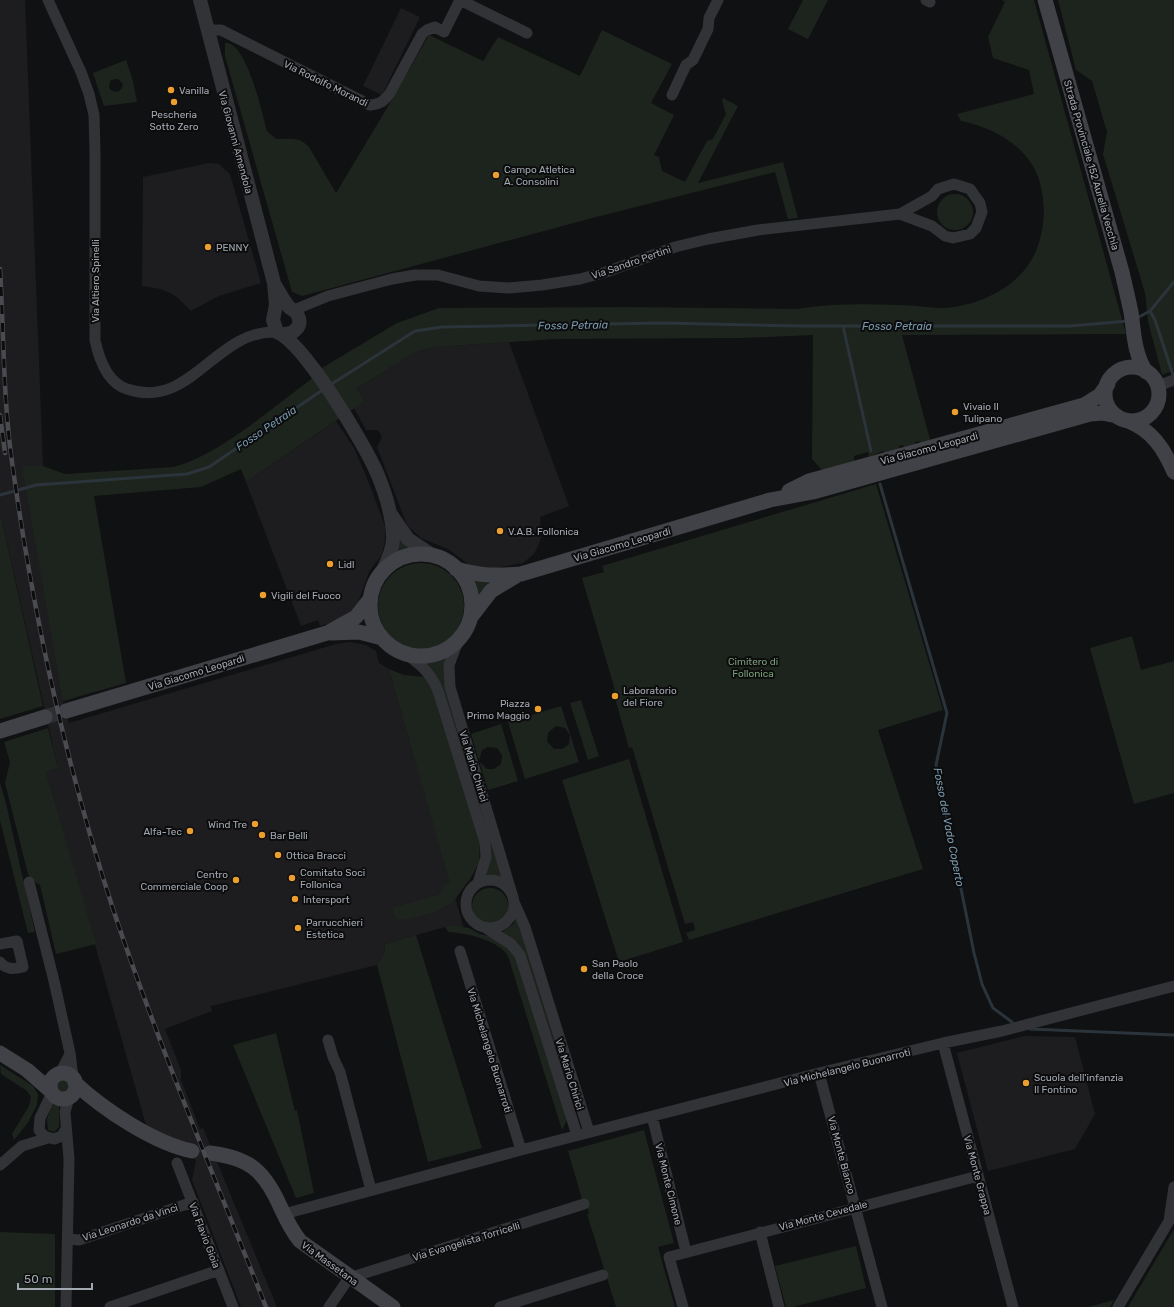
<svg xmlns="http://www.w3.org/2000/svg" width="1174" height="1307" viewBox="0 0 1174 1307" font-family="Rubik,sans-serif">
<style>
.built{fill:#1d1d1f}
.green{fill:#1d241d;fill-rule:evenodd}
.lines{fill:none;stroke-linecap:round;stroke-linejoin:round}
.stream{stroke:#2a343a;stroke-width:3}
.secondary-tunnel{stroke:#2d2f32;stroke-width:15;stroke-dasharray:15 8;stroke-linecap:butt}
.minor{stroke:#323337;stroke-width:11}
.tertiary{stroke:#323337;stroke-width:14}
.secondary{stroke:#404247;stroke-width:15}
.rail-casing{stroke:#494b50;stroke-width:4.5}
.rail{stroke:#0c0c0d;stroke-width:3;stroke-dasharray:9;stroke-linecap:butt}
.poi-dot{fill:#ec9e2f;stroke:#0c0c0d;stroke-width:1.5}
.labels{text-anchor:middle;stroke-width:4;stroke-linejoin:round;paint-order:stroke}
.street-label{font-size:10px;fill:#a2a8b2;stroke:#0c0c0d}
.poi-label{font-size:10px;fill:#a2a8b2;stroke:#0c0c0d;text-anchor:start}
.park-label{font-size:10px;fill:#7a9d79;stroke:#0c0c0d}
.water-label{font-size:11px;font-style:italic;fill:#7999ad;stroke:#0c0c0d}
</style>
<rect width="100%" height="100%" fill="#101112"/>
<path class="built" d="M0,0H25L43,466L74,698L63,701L69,723L336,644L350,642L366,645L376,651L379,663L389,669L465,932H449L445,927L385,944L384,954L377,965L211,1006L212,1011L165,1029L181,1070V1080L200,1129L203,1128L277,1307H241L192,1180L196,1161L188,1142L165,1136L146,1125L46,772L58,768L0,512Z
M401,8L420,17L382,95L363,86Z
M209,163L219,164L230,174L261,283L219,296L191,311L178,298L170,293L160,289L142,286L143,177Z
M509,342L569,506L540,517L541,537L539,544L534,554L523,563L490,569L472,567L448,549L421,538L407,525L377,447L382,437L378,430H366L354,408L365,401L357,388L416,352L435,347Z
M336,421L354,448L367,478L385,526V540L382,554L369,572L358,603L350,613L342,619L320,626L318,620L301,626L246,482Z
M1025,1036L1075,1037L1095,1114L1075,1149L988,1171L957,1053Z"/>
<path class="green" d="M803,0H828L808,39L788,29Z
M1002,0H1034L1126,334L902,335L931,443L922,446L919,441L915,442V448L905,450L903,445L899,446L900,452L885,456L883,451L869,457L868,452L854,456V461L822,470L812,459L813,335L742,338L555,339L435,347L416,352L357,388L365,401L246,482L241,469L201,487L94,496L126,683L63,701L22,466H43L65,474L174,467C219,455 272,408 310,380L322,368L397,323L439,308L626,307L797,309C831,303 866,304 900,305C914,305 928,308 942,308C978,307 1022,286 1036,251C1045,227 1046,208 1040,183C1030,147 995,128 961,121L957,114L1034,94L1029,70L993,58L988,37L1005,2Z
M1058,0H1174V370L1162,375L1148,321L1145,293L1103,154L1107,132L1092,81L1076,70Z
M602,30L672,64L651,103L674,115L654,155L659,157L662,171L685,182L707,141L713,139L726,114L722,101L723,98L738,106L698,183L783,162L798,218L788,219L775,172L596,217L317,292L302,296L292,292L225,56V43C247,41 262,114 267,131L276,139C289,139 299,136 309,147L336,193L387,108L429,35L483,61L498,37L580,76Z
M126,60L133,81L137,102L104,106L93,73ZM114,79H118L123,84L122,88L118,92L112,91L109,88L110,81Z
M937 212a18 18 0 1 1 36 0a18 18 0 1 1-36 0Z
M876,484L943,710L878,730L923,869L689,940L686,933L695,930L693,922L685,924L632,747L629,748L613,691L615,690L582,578L604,572L602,566Z
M0,512L43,706L0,719Z
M396,537L416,551L393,557Z
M378 606a43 43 0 1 1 86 0a43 43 0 1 1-86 0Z
M470,579L496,582L477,603Z
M1132,636L1141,670L1174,661V793L1134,804L1090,648Z
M447,654L446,658L505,877L484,874L489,858L423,661Z
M389,669L404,675L426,677L431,684L480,842L479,863L472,876L453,902L435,912L404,920L396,918L392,908L438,895L442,892L443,885L450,883Z
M581,700L599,756L588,760L570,703Z
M561,706L579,762L525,779L508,722ZM556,726L565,728L570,735L569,744L562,749H554L547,741L548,733Z
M501,724L518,781L488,790L471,734ZM488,747L497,748L502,755L501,764L494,769H487L479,761L482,750Z
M48,728L58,768L46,772L96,944L56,954L40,885L31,879L28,874L5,783L10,762L4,742Z
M629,759L683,942L619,962L562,780Z
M0,783L5,799L35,932L28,933L0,820Z
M472 906a18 18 0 1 1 36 0a18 18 0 1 1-36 0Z
M517,917L578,1110L577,1111L574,1110L517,943L502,932L513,924Z
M455,926L469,928L480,934L496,938L516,955L567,1120L562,1130L508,956C499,940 466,933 449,932L445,927Z
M416,935L482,1148L428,1162L377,965L384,954L385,944Z
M276,1033L295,1111L297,1110L314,1193L296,1198L233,1045Z
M0,1065L33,1086L38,1094L37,1105L27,1124L14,1140L12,1134L29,1106L31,1097L27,1091L1,1074Z
M56 1086a7 7 0 1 1 14 0a7 7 0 1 1-14 0Z
M52,1104L59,1106V1127L54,1132L48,1130L47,1119Z
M644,1130L674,1243L658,1247L675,1307H616L587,1214H589L585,1199H582L568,1151Z
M1174,1229V1307H1128Z
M0,1232L55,1234V1307H0Z
M856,1246L866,1288L793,1307H786L775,1266Z
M1114,1300L1110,1307H1088Z"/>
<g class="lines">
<path class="stream" d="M1150,311L1155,320L1174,378
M1137,318L1150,311L1174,282
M843,326L871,451
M330,385L415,331L442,327L663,323L799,326H1070L1128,321
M880,484L947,713L936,765L974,953L982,984L993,1008L1012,1022
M0,495L36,485L187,474L209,467L324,389
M1030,1029L1174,1035"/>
<path class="secondary-tunnel" d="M45,717L66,711"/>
<path class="minor" d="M48,0L81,72L89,94L94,115L95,152V340C99,359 108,383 127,389C191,411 215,329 277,332
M460,0L527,33
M926,0L930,2
M208,30H221L370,105C381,104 384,101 390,93L422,34L427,30L435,27L444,32L460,0
M672,95L686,65L693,60L708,29L709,18L718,0
M294,310L328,296L392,279L415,275H438L479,286L509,288L542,285L580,279L606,272L675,247L708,239L758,230L900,214L932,196L938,189L954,184L970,189L980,203L982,212L976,228L970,234L953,238L945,236L932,226L900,214
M1158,386L1174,380
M459,638L449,665L450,687L512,894
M404,653C422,665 434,676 440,697L485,842L486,857L478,883
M466 904a24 24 0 1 1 48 0a24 24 0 1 1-48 0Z
M29,882L54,981L70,1053L73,1077
M514,902L525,927L589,1132
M486,928L511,944L520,955L577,1135
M0,944L17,941L23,967C14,969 6,970 0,962
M460,951L521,1150
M328,1040L333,1057L340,1072L371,1190
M943,1043L1013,1307
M60,1073L70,1054
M819,1073L882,1307
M52,1093L40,1118L39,1130L44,1136L54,1139L62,1136L66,1129
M652,1116L686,1252
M177,1163L233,1307
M0,1165L22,1146L48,1138
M284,1214L521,1150L819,1073L943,1043L1002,1031L1174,986
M760,1232L779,1307
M68,1239L79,1240L193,1202
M66,1307L69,1159L65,1112L69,1097
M110,1307L219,1270
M329,1307L349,1278L584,1204
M500,1307L603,1275
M683,1307L669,1257L978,1176
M1118,1307L1169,1221L1174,1187"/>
<path class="tertiary" d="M200,0L274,283L276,305L273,320L277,332C304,343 364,443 377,473C385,492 392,513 393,535C394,547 388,559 383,570
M275,285C279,292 284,301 289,307C292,310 297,311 298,316C303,326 294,334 284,334
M392,516L408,539L432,555"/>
<path class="secondary" d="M1045,0L1122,272C1125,285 1128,298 1131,312C1134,333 1134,353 1146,372
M1105 394a27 27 0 1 1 54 0a27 27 0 1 1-54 0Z
M1128,421C1152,430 1164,449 1174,472
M789,491L809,481L1084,405L1100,395L1108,384
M370 605a51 51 0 1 1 102 0a51 51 0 1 1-102 0Z
M456,569C482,576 494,576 521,574L770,500L813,492L1090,414L1102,413L1117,416
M471,617L491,591L516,576
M331,633L359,632L382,638
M66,711L327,633L356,617L370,599
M0,731L45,717
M0,1053L27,1070L51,1091
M50 1086a13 13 0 1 1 26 0a13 13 0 1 1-26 0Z
M75,1083C104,1110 154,1143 192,1151
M210,1153C249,1158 264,1170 280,1206C286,1219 291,1230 300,1241L393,1307"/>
<g class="rail-casing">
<path id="rail" d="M0,269C4,336 3,403 13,469C34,619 67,769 114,912C159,1046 214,1176 266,1307
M0,415L5,453"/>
</g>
<use href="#rail" class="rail"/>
</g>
<g class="poi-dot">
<circle cx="171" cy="90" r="4"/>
<circle cx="174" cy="102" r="4"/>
<circle cx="496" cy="175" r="4"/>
<circle cx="208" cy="247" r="4"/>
<circle cx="955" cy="412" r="4"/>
<circle cx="500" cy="531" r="4"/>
<circle cx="330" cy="564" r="4"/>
<circle cx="263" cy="595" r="4"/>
<circle cx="615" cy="696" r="4"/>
<circle cx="538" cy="709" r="4"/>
<circle cx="255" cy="824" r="4"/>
<circle cx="190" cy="831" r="4"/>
<circle cx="262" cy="835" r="4"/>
<circle cx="278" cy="855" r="4"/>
<circle cx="292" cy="878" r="4"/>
<circle cx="236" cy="880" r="4"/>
<circle cx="295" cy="899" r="4"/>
<circle cx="298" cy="928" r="4"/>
<circle cx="584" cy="969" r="4"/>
<circle cx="1026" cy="1083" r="4"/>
</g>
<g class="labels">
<g class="street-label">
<text transform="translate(326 83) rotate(26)" y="4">Via Rodolfo Morandi</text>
<text transform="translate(236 142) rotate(75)" y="4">Via Giovanni Amendola</text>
<text transform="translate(1092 165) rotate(74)" y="4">Strada Provinciale 152 Aurelia Vecchia</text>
<text transform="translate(631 262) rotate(-19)" y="4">Via Sandro Pertini</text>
<text transform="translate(95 281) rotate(-90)" y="4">Via Altiero Spinelli</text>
<text transform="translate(929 448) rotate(-15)" y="4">Via Giacomo Leopardi</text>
<text transform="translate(622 544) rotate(-16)" y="4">Via Giacomo Leopardi</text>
<text transform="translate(196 672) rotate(-17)" y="4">Via Giacomo Leopardi</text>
<text transform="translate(474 766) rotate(73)" y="4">Via Mario Chirici</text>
<text transform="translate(490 1050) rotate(73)" y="4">Via Michelangelo Buonarroti</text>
<text transform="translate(847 1067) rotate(-14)" y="4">Via Michelangelo Buonarroti</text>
<text transform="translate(570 1074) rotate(73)" y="4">Via Mario Chirici</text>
<text transform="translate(842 1155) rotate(75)" y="4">Via Monte Bianco</text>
<text transform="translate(978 1175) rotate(75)" y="4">Via Monte Grappa</text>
<text transform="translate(669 1184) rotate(76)" y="4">Via Monte Cimone</text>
<text transform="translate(823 1215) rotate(-15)" y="4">Via Monte Cevedale</text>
<text transform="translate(130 1222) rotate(-18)" y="4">Via Leonardo da Vinci</text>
<text transform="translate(205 1235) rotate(69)" y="4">Via Flavio Gioia</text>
<text transform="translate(466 1241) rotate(-17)" y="4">Via Evangelista Torricelli</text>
<text transform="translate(330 1263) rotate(36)" y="4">Via Massetana</text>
</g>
<g class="poi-label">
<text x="179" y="94">Vanilla</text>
<text x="174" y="118" text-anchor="middle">Pescheria<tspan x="174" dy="12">Sotto Zero</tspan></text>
<text x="504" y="173">Campo Atletica<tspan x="504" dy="12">A. Consolini</tspan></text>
<text x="216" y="251">PENNY</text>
<text x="963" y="410">Vivaio Il<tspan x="963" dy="12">Tulipano</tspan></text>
<text x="508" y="535">V.A.B. Follonica</text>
<text x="338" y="568">Lidl</text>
<text x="271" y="599">Vigili del Fuoco</text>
<text x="623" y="694">Laboratorio<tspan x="623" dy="12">del Fiore</tspan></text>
<text x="530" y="707" text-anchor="end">Piazza<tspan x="530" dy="12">Primo Maggio</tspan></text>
<text x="247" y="828" text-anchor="end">Wind Tre</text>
<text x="182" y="835" text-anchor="end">Alfa-Tec</text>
<text x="270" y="839">Bar Belli</text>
<text x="286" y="859">Ottica Bracci</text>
<text x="300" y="876">Comitato Soci<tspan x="300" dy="12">Follonica</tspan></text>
<text x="228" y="878" text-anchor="end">Centro<tspan x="228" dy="12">Commerciale Coop</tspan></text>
<text x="303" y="903">Intersport</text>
<text x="306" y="926">Parrucchieri<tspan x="306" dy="12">Estetica</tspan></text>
<text x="592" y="967">San Paolo<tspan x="592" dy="12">della Croce</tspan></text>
<text x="1034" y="1081">Scuola dell'infanzia<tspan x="1034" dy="12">Il Fontino</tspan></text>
</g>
<g class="park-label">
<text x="753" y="665">Cimitero di<tspan x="753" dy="12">Follonica</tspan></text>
</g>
<g class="water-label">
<text transform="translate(573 325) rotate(-1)" y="4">Fosso Petraia</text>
<text x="897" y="330">Fosso Petraia</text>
<text transform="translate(266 428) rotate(-34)" y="4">Fosso Petraia</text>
<text transform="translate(949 827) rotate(79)" y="4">Fosso del Vado Coperto</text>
</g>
</g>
<path d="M18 1283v6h74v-6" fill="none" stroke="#a2a8b2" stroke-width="2"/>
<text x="24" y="1283" font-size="12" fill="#a2a8b2" stroke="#0c0c0d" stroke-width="3" paint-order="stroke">50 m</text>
</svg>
